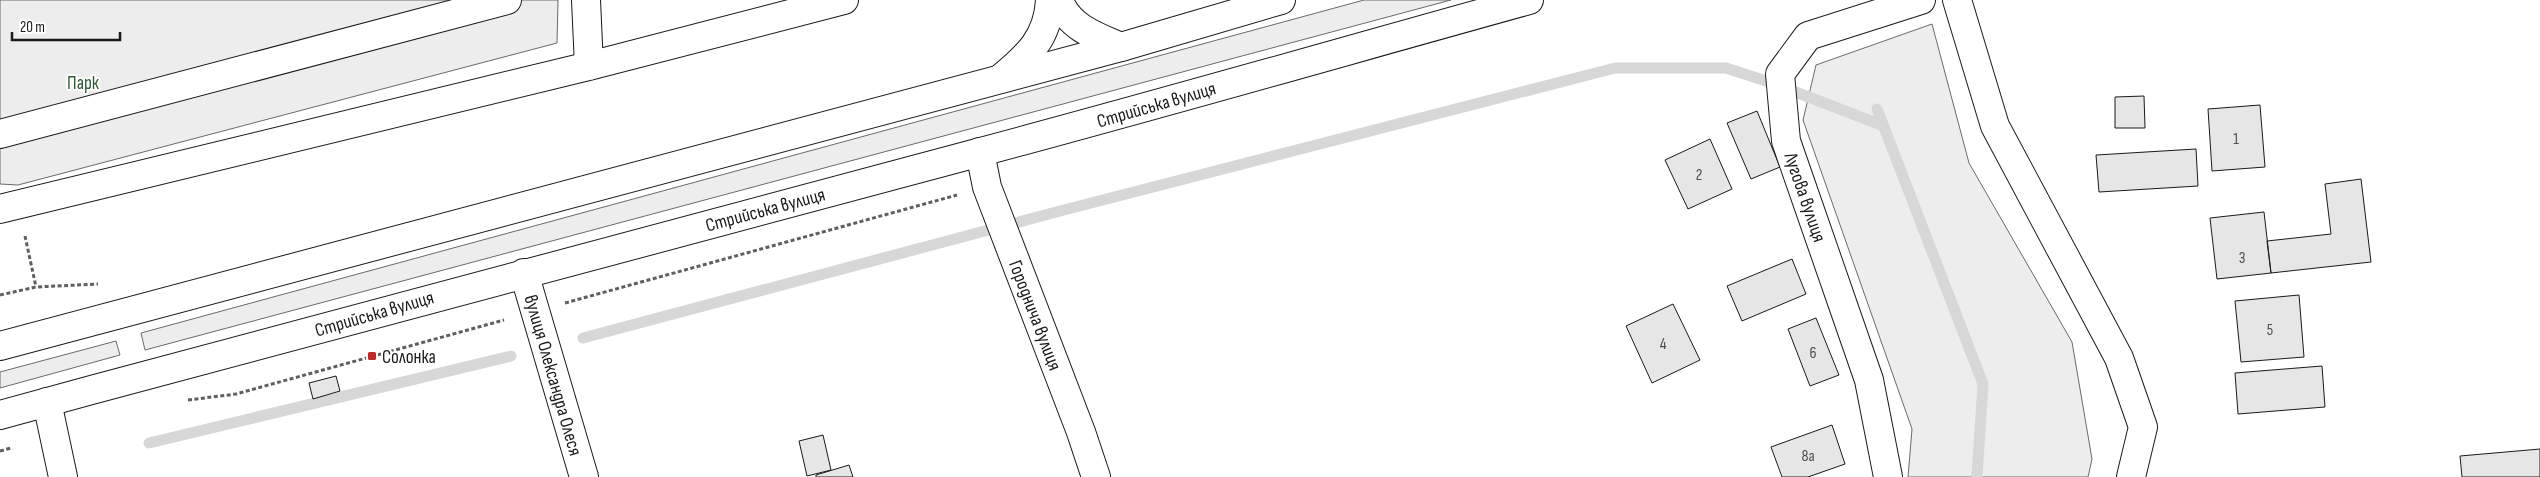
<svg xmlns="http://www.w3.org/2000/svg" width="2540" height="477" viewBox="0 0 2540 477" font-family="'Sofia Sans Condensed',sans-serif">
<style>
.built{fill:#ededed;stroke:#6a6a6a}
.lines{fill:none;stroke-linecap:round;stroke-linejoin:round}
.stream{stroke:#d7d7d7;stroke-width:11}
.building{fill:#e6e6e6;stroke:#1a1a1a}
.minor-casing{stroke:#1a1a1a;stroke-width:30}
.highway-casing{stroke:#1a1a1a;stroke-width:30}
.path{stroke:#5f5f5f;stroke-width:3;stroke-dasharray:4 2.5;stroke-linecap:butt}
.minor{stroke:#fff;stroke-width:28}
.highway{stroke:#fff;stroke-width:28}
.poi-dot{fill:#c62828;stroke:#fff;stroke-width:2}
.labels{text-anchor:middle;stroke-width:4;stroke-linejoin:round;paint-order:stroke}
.number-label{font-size:16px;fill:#4d4d4d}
.park-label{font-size:19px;fill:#2b5a34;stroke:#fff}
.street-label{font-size:19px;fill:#1a1a1a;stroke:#fff}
.poi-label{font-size:19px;fill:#1a1a1a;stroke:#fff;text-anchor:start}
</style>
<rect width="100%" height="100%" fill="#fff"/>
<path class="built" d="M0,0H558L557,43L18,185L0,184Z
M1364,0H1451L145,350L141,333Z
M1932,24L1969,163L2072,342L2092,459L2088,477H1908L1912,429L1803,120L1816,65Z
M116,341L120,355L0,388V372Z"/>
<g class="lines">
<path class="stream" d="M1793,91L1884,126
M1877,109L1983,384L1977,477
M583,338L1060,211L1615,68H1726L1766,81
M149,443L511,356"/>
</g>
<path class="building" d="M2144,96L2145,128H2115V97Z
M2260,105L2265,167L2212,171L2208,109Z
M1757,111L1780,167L1751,179L1727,123Z
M1710,139L1732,189L1688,209L1665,160Z
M2196,149L2198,186L2099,192L2096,155Z
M2361,179L2371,262L2271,273L2267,241L2331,234L2325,184Z
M2264,212L2271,273L2217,279L2210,218Z
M1792,259L1806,294L1742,321L1727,286Z
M2299,295L2304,357L2241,362L2235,301Z
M1673,304L1700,360L1652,383L1626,326Z
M1816,318L1839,375L1810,386L1788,329Z
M2322,366L2325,407L2238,414L2235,373Z
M336,376L340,391L313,399L309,383Z
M1832,425L1845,464L1808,477H1782L1771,447Z
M823,435L831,470L807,476L799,441Z
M2540,449V477H2462L2460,456Z
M849,465L853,477H816V475Z"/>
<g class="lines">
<g class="minor-casing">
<path id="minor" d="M586,0L589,66
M1059,0C1068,27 1097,37 1121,47
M1957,0L1995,126L2119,358L2143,427L2131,477
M1000,79C1028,56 1048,38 1050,0
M0,134L507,0
M980,152L987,187L1081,432L1096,477
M0,209L589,66L844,0
M524,273L584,477
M47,402L63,477
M1888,477L1869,380L1786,141L1780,74L1808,36L1921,0"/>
</g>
<g class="highway-casing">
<path id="highway" d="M0,346L1121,47L1281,0
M0,415C325,326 651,241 977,153C1161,104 1345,51 1529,0"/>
</g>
<path class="path" d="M25,236L36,287
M0,295L36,287L98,284
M565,303L957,195
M188,400L236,394L504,320
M0,451L11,448"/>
<use href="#minor" class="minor"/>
<use href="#highway" class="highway"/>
</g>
<rect class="poi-dot" x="367" y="351" width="10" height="10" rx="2.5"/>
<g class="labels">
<g class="number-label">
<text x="2236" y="144">1</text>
<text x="1699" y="180">2</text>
<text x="2242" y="263">3</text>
<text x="2270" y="335">5</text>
<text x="1663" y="349">4</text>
<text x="1813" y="358">6</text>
<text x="1808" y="461">8а</text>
</g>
<g class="park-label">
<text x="83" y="89">Парк</text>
</g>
<g class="street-label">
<text transform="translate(1156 104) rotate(-16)" y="7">Стрийська вулиця</text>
<text transform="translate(1806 197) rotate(71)" y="7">Лугова вулиця</text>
<text transform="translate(765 209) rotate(-15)" y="7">Стрийська вулиця</text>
<text transform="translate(374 313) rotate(-16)" y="7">Стрийська вулиця</text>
<text transform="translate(1036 315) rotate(69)" y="7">Городнича вулиця</text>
<text transform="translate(554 375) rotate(74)" y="7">вулиця Олександра Олеся</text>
</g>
<g class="poi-label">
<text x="382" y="363">Солонка</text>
</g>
</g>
<path d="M12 32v8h108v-8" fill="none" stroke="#1a1a1a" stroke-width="2.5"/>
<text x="20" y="32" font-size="15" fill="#1a1a1a" stroke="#ffffff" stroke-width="4" paint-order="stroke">20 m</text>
</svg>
